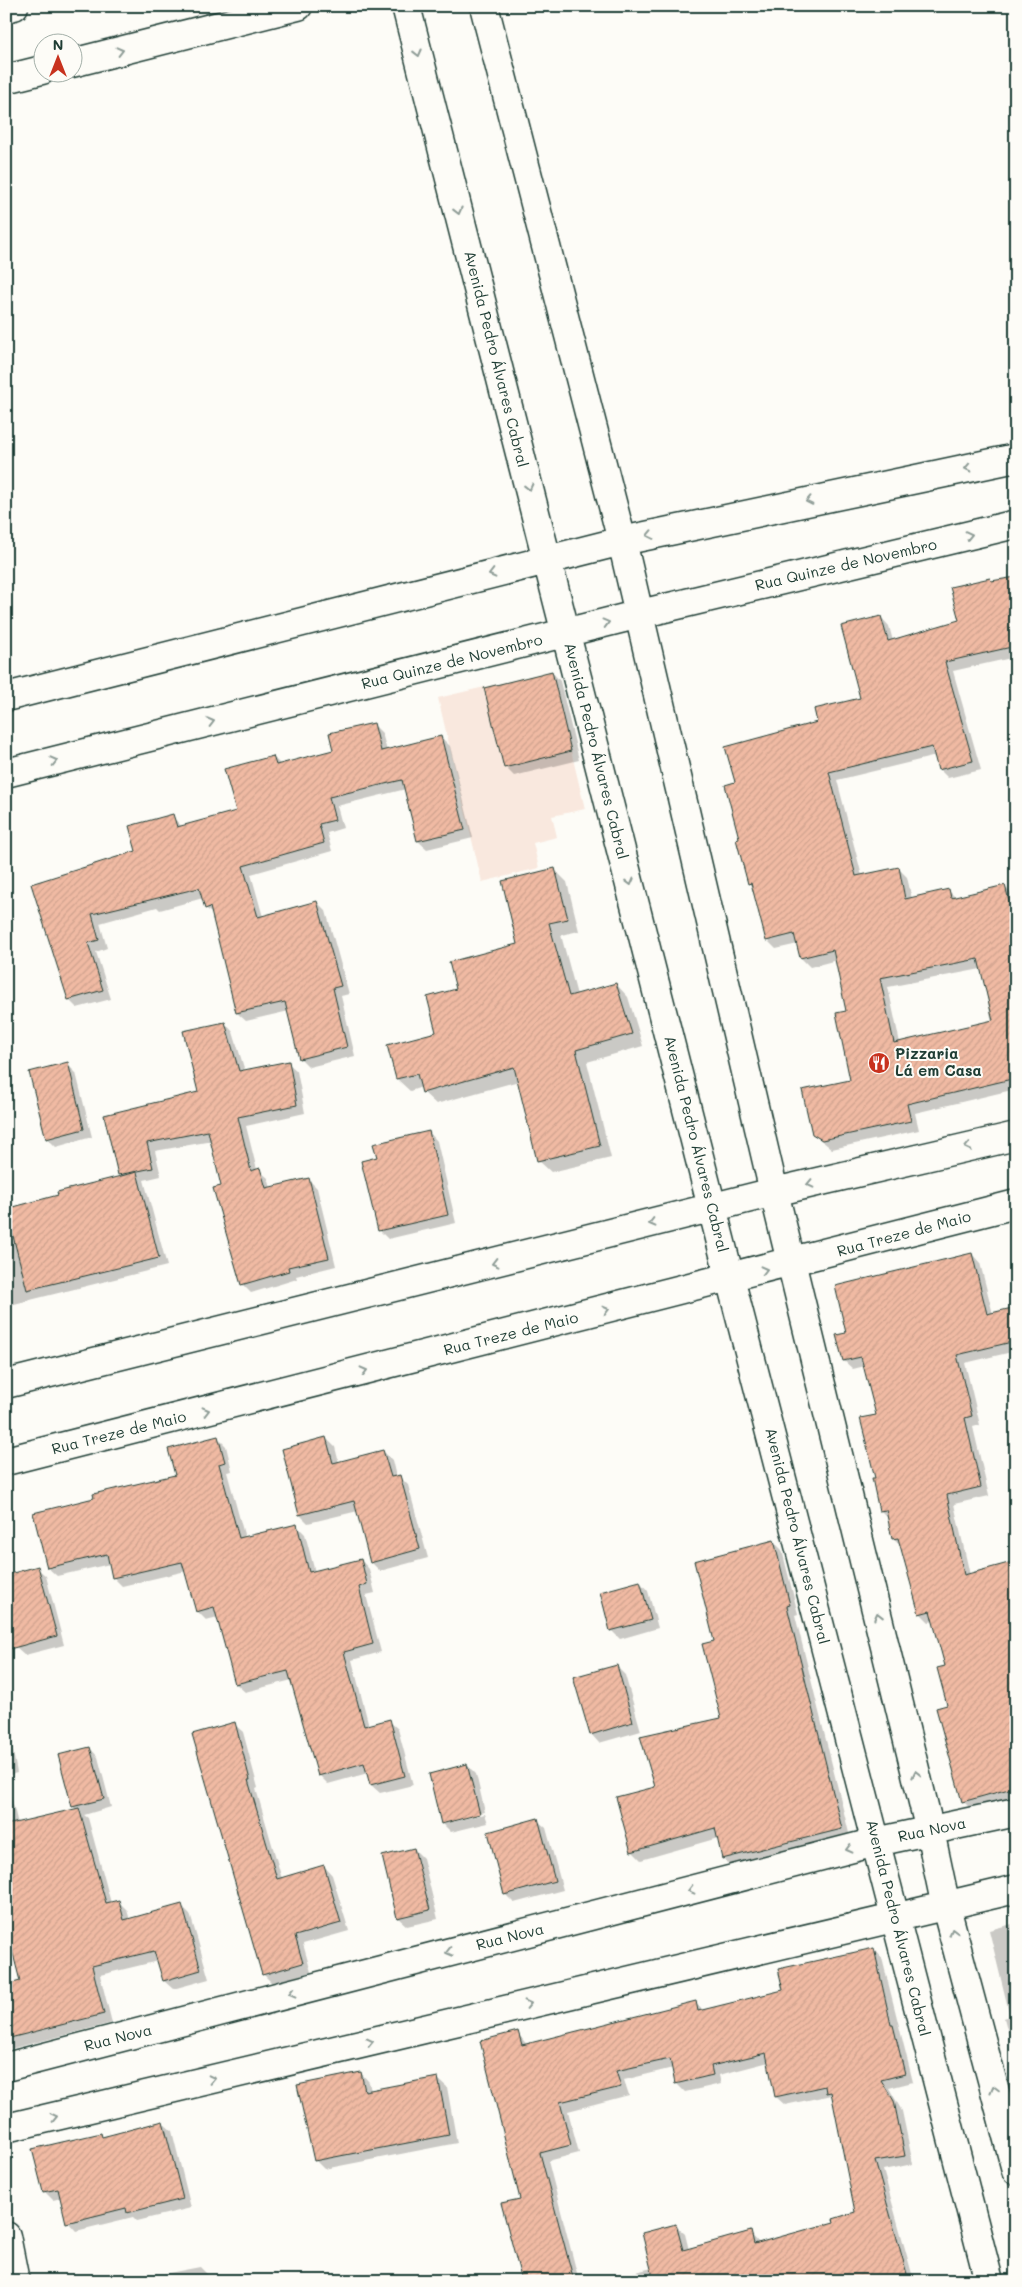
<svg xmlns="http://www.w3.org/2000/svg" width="1022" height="2287" viewBox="0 0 1022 2287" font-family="Mali,sans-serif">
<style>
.built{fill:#f9e8de}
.shadow{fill:#0003;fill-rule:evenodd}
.building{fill:url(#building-hatch);stroke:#1f3d34;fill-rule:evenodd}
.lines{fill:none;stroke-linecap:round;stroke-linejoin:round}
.minor-casing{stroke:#1f3d34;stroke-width:31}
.tertiary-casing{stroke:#1f3d34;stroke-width:31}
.minor{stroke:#fdfcf7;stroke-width:28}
.tertiary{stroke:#fdfcf7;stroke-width:28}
.oneway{stroke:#8e9c96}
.labels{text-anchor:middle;stroke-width:4;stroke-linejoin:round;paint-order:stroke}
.street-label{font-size:15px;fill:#1f3d34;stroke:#fdfcf7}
.poi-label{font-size:15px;font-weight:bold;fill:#1f3d34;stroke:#fdfcf7;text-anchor:start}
</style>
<defs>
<pattern id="building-hatch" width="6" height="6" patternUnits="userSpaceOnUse" patternTransform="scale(1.25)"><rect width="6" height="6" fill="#f0baa3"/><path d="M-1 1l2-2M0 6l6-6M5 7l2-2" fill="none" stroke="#cda18d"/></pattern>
</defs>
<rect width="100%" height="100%" fill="#fdfcf7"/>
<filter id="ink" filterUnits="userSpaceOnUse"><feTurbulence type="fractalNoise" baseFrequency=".02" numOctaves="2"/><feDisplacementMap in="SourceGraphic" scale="10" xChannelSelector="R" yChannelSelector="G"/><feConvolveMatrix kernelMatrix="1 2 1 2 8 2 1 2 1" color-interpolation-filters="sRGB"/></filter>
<g filter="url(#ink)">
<path class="built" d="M552,671L585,809L552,816L557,837L533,843L539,868L482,882L438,698Z"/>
<path class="shadow" d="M1016,578V678L1011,658L953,671L981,770L948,778L939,769L936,756L837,780L862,876L898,868L907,877L912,899L948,890L956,898L1005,887L1013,895L1016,905V1089L915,1113L919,1130L832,1149L813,1134L851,1081L848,1012L837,960L810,967L801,958L798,944L776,949L767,940L754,889L749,883L741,839L736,783L819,723L862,699L881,617L889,626L893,641L960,621L990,579L993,582ZM981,969L992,1022L900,1043L888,987Z
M552,672L560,681L579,760L514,776L505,767Z
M373,724L382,733L387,751L441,737L450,746L473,838L427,849L418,841L406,789L337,806L343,828L327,833L332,851L251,874L263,917L317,902L326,911L349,994L341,996L355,1056L309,1067L300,1058L289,1011L246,1021L237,1013L213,915L206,908L203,898L160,910L157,907L100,923L107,948L96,952L111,999L77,1008L69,1000L32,885L137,851L172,816L182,827L237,811L273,757L281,765L334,751Z
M555,870L567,882L579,931L561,935L577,995L616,984L628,997L643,1046L587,1062L611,1158L551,1172L538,1160L519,1081L436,1104L423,1092L422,1087L410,1091L397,1079L388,1046L438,1032L458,990L519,945Z
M225,1023L233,1032L245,1071L288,1063L297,1071L305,1113L246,1126L257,1170H259L268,1178L271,1188L308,1179L317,1188L336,1266L296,1276L297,1279L251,1293L242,1284L212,1141L155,1151L161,1176L144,1180L167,1266L6,1306V1227L121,1177L106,1115L200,1093Z
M67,1064L76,1073L92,1137L56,1147L47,1138Z
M429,1132L437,1141L456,1223L388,1239L379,1230L378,1158Z
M972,1254L980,1263L993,1314L1016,1308V1351L965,1363L980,1425L973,1427L989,1496L954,1504L970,1575L1016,1697V1798L972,1810L963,1801L949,1706L947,1667L934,1621L929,1622L920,1613L902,1547L893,1539L889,1519L880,1510L876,1478L877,1416L865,1366L853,1369L844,1361L847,1334Z
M217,1437L226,1446L232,1471L227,1472L245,1538L296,1525L305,1534L315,1572L361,1560L369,1569L375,1593L366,1595L381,1652L352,1660L369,1726L389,1721L398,1729L413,1785L380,1793L371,1785L368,1773L328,1784L319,1775L292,1680L245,1692L236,1684L218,1617L206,1620L197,1611L186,1571L122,1586L113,1577L110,1564L57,1576L48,1568L35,1514L176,1476Z
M326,1438L335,1447L339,1463L383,1451L392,1460L396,1477L399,1476L408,1485L428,1558L380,1571L371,1562L358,1511L308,1523L300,1515Z
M774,1542L782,1550L798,1614L795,1615L850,1837L732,1867L723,1858L718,1838L641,1860L632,1851L656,1788L723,1719L716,1642Z
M37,1568L46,1576L64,1645L25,1655L16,1647Z
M640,1582L648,1591L658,1628L620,1639L611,1630Z
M616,1666L625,1675L641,1731L599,1743L591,1734Z
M234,1724L243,1732L258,1788L256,1789L282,1879L324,1866L332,1875L349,1931L303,1944L311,1972L272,1983L263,1974Z
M6,1741L12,1746L17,1773L6,1776L18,1824L76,1810L73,1806L90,1748L98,1757L111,1807L84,1815L88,1818L111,1903L118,1901L127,1910L130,1920L181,1905L190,1914L209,1979L173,1989L164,1981L158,1961L100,1975L112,2023L6,2050V1986L22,1982L6,1922Z
M467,1765L476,1774L485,1812L446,1821V1823L485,1814L488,1823L451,1832L442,1823Z
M537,1820L546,1828L563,1890L514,1903L505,1894Z
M414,1849L423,1858L438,1919L407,1926L398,1918Z
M1016,1923V2063L1004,2018L1010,2016L989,1930Z
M874,1949L882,1958L913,2082L889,2088L902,2111L913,2164L883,2170L914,2281H599L652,2268L676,2226L685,2234L689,2250L750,2233L760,2244L835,2223L856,2213L833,2098L831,2095L785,2105L776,2097L769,2062L719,2075L721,2084L685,2092L676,2083L673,2068L624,2080L629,2095L568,2111L579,2153L548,2161L579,2281H523L517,2032L527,2045L695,2003L704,2011L784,1991Z
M361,2073L369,2082L371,2091L438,2079L447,2087L457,2143L324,2169L315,2160Z
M163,2123L172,2131L191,2208L137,2221L133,2217L76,2231L68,2222L61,2198L53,2200L44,2191L100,2134L103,2138Z
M200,2267L209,2276L210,2281H144L143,2278Z"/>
<path class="building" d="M1016,577V646L945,662L973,761L938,770L932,747L829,772L856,876L899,867L905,899L949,889L951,898L1005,885L1016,929V1078L907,1104L911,1121L822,1140L812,1134L802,1090L850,1080L836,1013L846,1011L833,950L800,958L794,934L766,941L751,883L748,884L736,839L739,838L725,785L735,782L725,747L817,722L814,709L860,698L841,626L881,616L888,641L959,620L950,587L990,578L991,581ZM978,959L993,1020L894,1043L880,978Z
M552,671L571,751L504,768L484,688Z
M374,723L381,751L441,736L465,830L417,841L402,780L329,797L335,820L319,824L324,843L243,866L258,917L317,901L341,986L333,988L347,1047L299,1059L285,1002L236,1013L210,907L205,909L199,888L92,914L99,940L88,943L103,990L68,1000L31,884L136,851L129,826L173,814L177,827L236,811L224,769L273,756L276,765L333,750L329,733Z
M555,868L568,919L549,923L569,996L616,983L632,1034L576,1050L600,1146L537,1161L514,1067L422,1093L417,1074L396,1079L387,1045L436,1032L427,997L456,989L449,962L517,944L502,881Z
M225,1022L239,1071L289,1061L297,1105L238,1117L251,1171L260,1168L266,1188L309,1178L329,1258L288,1267L289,1271L241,1285L213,1188L221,1186L208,1131L147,1143L153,1168L118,1175L104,1115L198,1092L183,1031Z
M68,1062L84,1129L46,1139L29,1072Z
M429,1131L448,1215L378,1231L361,1161L377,1157L373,1144Z
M137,1172L159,1258L27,1290L6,1209L58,1195L57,1192Z
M972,1253L987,1314L1016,1307V1341L957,1355L972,1416L965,1418L981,1487L947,1495L964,1575L1016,1561V1787L962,1802L936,1708L947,1705L937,1668L945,1666L930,1611L919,1614L898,1538L892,1539L886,1510L879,1511L872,1478H875L860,1418L876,1415L861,1357L843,1361L836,1335L846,1333L835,1286Z
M218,1436L225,1462L219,1464L239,1538L297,1524L309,1572L361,1559L367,1584L359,1587L373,1644L344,1652L364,1726L390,1719L405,1776L370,1785L364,1763L318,1776L288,1671L235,1684L214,1607L196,1612L182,1562L112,1578L107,1554L47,1568L33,1513L94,1498L93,1494L175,1475L168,1449Z
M326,1437L333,1463L383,1450L391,1477L400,1475L420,1549L370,1563L354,1501L299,1515L282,1449Z
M774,1540L790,1605L787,1606L842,1829L722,1859L715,1828L631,1852L616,1797L655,1787L640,1736L721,1718L702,1644L714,1641L694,1561Z
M38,1566L57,1636L6,1650V1575Z
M640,1581L651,1620L610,1631L600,1592Z
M617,1665L633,1722L590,1735L573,1677Z
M235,1722L250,1780H248L277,1879L324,1865L341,1923L295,1936L303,1963L262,1975L192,1734Z
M90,1747L104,1799L72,1807L58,1755Z
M467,1764L480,1814L441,1824L429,1774Z
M79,1808L106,1903L119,1900L124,1920L182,1904L201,1970L163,1981L154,1951L92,1966L104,2014L6,2039V1985L20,1981L6,1927V1825Z
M538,1818L555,1881L504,1895L488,1832Z
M414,1848L430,1910L397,1918L382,1856Z
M874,1948L891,2025H893L905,2074L881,2080L894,2101L905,2156L875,2161L909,2281H654L642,2233L676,2224L683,2250L751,2231L754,2244L834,2222L833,2219L855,2212L831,2092L826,2093L825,2086L775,2097L766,2053L711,2066L713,2075L675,2084L670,2059L616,2071L621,2087L560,2102L571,2145L540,2153L574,2281H522L501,2203L520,2199L480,2041L518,2031L522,2045L696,2001L698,2011L783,1990L778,1969Z
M361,2072L365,2091L438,2077L449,2135L314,2161L297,2085Z
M163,2121L183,2199L127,2213L126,2208L66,2223L58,2189L43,2192L32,2149L101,2133L102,2137Z"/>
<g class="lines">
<g class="minor-casing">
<path id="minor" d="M406,6L730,1278L989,2281
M484,6L622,541L774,1192L930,1831L946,1907L1016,2170
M6,697L622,541L1016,458
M6,773L640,614L1016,524
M6,1384L774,1192L1016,1136
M6,1461L1016,1204
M6,2067L876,1842L1016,1812
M6,2128L1016,1889
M6,2236L15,2281"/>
</g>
<g class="tertiary-casing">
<path id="tertiary" d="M6,8L14,6
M72,63L298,6
M6,79L42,70"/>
</g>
<use href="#minor" class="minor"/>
<use href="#tertiary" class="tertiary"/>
</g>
<defs><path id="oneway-chevron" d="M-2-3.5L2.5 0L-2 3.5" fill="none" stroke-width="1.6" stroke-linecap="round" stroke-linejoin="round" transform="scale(1.25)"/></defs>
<g class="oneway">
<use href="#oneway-chevron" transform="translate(120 51) rotate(-14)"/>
<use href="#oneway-chevron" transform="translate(418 53) rotate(76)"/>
<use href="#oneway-chevron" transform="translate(458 211) rotate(76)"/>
<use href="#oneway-chevron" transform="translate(968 468) rotate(168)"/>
<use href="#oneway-chevron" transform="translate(529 487) rotate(76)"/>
<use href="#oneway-chevron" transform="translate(809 501) rotate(168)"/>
<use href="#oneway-chevron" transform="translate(650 535) rotate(168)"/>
<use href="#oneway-chevron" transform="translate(969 535) rotate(-13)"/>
<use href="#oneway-chevron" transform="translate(492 574) rotate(166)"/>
<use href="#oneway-chevron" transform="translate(606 623) rotate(-15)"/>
<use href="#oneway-chevron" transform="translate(211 722) rotate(-14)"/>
<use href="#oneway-chevron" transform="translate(54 761) rotate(-14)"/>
<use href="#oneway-chevron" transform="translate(630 882) rotate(76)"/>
<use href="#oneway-chevron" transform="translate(968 1147) rotate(167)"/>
<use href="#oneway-chevron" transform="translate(810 1184) rotate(167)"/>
<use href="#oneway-chevron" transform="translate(652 1223) rotate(166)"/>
<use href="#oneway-chevron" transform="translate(495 1263) rotate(166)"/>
<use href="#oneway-chevron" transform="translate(764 1270) rotate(-14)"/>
<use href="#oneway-chevron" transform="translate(606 1310) rotate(-14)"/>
<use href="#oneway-chevron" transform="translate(364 1371) rotate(-14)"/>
<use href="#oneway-chevron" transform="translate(206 1411) rotate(-14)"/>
<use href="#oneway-chevron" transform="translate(878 1616) rotate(-104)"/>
<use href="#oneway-chevron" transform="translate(916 1774) rotate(-104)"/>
<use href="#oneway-chevron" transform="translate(849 1849) rotate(166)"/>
<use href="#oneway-chevron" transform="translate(691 1890) rotate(166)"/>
<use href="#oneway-chevron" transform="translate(953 1932) rotate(-105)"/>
<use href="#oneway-chevron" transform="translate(449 1952) rotate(166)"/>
<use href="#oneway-chevron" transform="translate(292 1993) rotate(166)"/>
<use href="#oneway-chevron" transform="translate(528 2004) rotate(-13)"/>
<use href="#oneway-chevron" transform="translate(370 2042) rotate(-13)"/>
<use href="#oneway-chevron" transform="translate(212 2079) rotate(-13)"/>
<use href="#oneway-chevron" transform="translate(994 2089) rotate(-105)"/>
<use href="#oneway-chevron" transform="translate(54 2117) rotate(-13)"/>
</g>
</g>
<defs>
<g id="restaurant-disc" transform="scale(1.125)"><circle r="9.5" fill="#c8321e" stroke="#fdfcf7"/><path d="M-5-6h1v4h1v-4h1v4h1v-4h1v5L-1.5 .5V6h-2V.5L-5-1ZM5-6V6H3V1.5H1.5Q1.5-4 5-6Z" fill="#fff"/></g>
</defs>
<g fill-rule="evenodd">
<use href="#restaurant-disc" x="879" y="1063"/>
</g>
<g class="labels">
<g class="street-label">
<text transform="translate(496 359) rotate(76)" y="5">Avenida Pedro Álvares Cabral</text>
<text transform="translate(846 565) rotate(-13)" y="5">Rua Quinze de Novembro</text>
<text transform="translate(452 662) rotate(-14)" y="5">Rua Quinze de Novembro</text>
<text transform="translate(596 751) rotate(76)" y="5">Avenida Pedro Álvares Cabral</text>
<text transform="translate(696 1144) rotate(76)" y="5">Avenida Pedro Álvares Cabral</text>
<text transform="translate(904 1234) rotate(-15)" y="5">Rua Treze de Maio</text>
<text transform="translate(511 1334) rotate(-14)" y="5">Rua Treze de Maio</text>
<text transform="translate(119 1433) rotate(-14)" y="5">Rua Treze de Maio</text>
<text transform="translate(797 1536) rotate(76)" y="5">Avenida Pedro Álvares Cabral</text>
<text transform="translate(932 1830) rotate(-12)" y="5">Rua Nova</text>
<text transform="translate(898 1928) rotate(76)" y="5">Avenida Pedro Álvares Cabral</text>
<text transform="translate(510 1937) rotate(-14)" y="5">Rua Nova</text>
<text transform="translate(118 2038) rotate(-14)" y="5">Rua Nova</text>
</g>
<g class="poi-label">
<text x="895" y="1059">Pizzaria<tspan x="895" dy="17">Lá em Casa</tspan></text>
</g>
</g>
<rect width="1022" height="2287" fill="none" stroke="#fdfcf7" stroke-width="25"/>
<rect x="12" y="12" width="997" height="2262" fill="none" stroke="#1f3d34" stroke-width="2" filter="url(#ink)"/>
<g transform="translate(58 58)"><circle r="24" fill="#fdfcf7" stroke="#a4b0a9"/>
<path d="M0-4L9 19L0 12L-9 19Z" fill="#c8321e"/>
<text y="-8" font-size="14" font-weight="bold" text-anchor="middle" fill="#1f3d34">N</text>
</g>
</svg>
